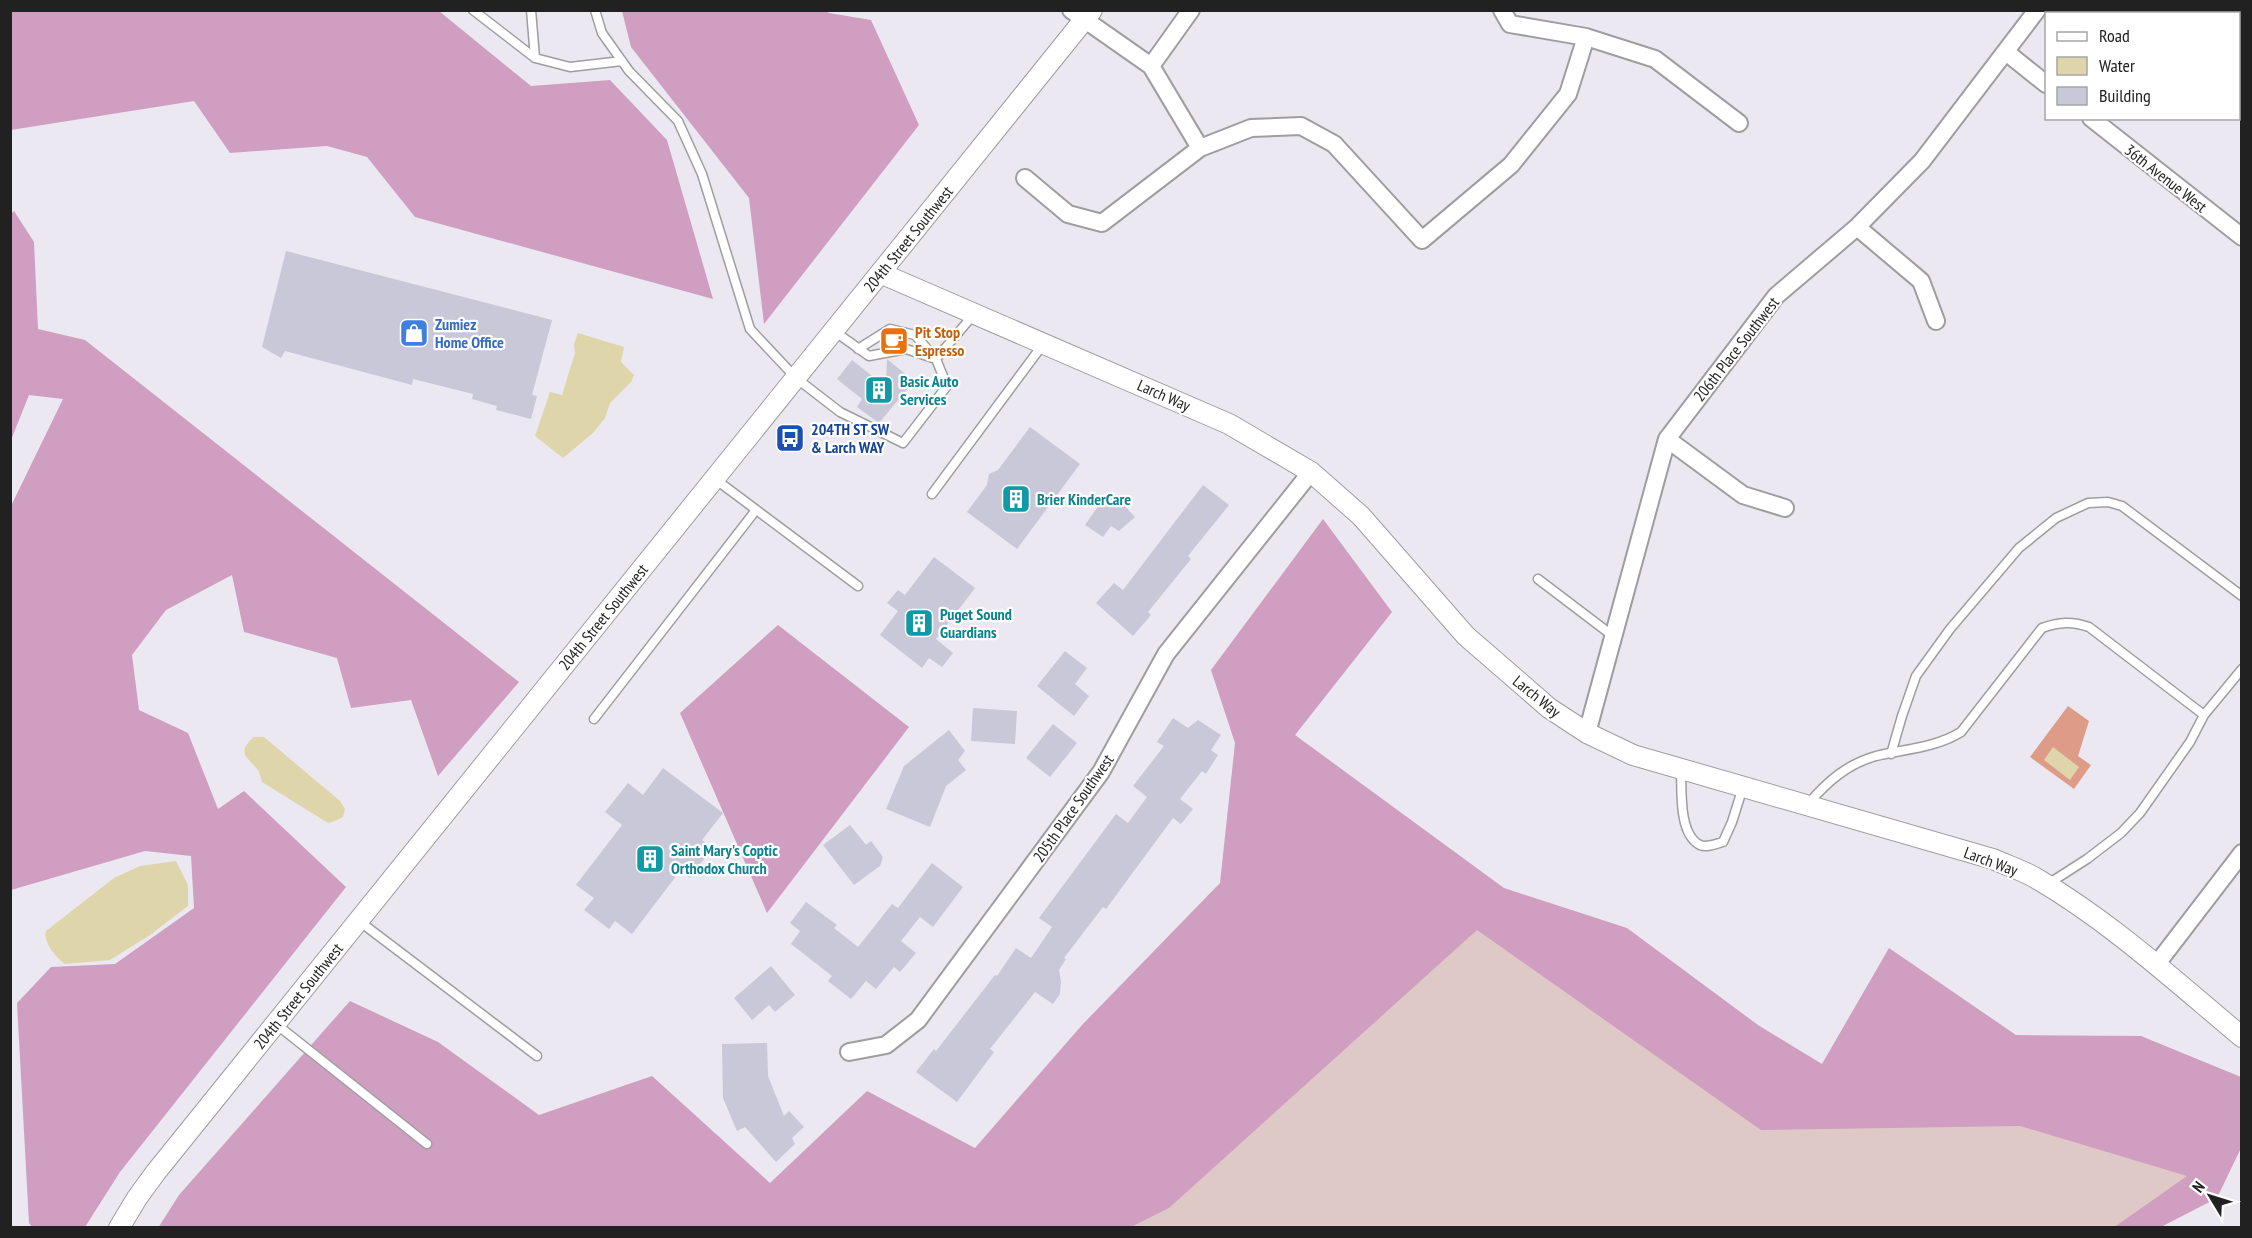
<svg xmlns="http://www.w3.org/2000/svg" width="2252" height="1238" viewBox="0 0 2252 1238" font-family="'PT Sans Narrow',sans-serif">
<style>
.forest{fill:#d09ec0}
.wetland{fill:#dfc9c6}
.pitch{fill:#de9b88}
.water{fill:#ded5aa}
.building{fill:#c9c8d8}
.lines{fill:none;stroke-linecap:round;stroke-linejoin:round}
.service-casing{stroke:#9e9e9e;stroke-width:11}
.minor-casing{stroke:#9e9e9e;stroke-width:20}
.tertiary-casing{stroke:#9e9e9e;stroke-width:22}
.service{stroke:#fff;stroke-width:8}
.minor{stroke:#fff;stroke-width:16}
.tertiary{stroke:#fff;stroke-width:20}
.labels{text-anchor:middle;stroke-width:4.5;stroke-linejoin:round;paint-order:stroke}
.street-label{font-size:16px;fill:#212121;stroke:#fff}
.shop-label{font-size:16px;font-weight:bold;fill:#366cbe;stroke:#fff;text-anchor:start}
.food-label{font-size:16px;font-weight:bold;fill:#c56008;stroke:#fff;text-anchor:start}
.culture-label{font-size:16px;font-weight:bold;fill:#0d838f;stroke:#fff;text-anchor:start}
.transit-label{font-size:16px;font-weight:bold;fill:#164399;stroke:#fff;text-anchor:start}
</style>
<rect width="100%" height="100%" fill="#ebe8f1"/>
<path class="forest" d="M11,10L439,11L531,86L610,80L667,140L713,299L415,217L367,157L327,146L230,153L194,101L11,130Z
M826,11L829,13L871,20L919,125L764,324L749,198L631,47L622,11Z
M14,211L34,242L38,329L85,340L519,682L438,776L411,700L351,708L337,658L244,632L232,575L166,610L132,655L139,710L188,733L218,809L244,791L346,887L120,1172L85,1227H32L29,1223L17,1003L51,967L115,964L194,908L191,856L145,851L11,890V506L63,399L29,395L11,440L10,215Z
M1323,519L1392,612L1295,735L1504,888L1627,928L1758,1025L1822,1064L1889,948L2016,1035L2141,1036L2241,1077V1148L2217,1198L2161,1227L158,1228L179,1195L350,1001L438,1042L539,1115L652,1076L770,1183L867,1091L975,1148L1082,1025L1220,883L1235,743L1211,670Z
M778,625L909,727L767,913L680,713Z"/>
<path class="wetland" d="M1477,930L1761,1130L2020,1126L2187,1176L2113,1228L1131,1227L1169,1208Z"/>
<path class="pitch" d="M2068,706L2089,721L2078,756L2091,765L2074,789L2030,757Z"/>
<path class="water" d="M578,333L624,347L621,362L634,375L631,382L610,403L605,418L593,433L563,458L535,436L550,392L562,395L575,353L574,344Z
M254,737H264L340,801L345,809L343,817L335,821L328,823L262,782C261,778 260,775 259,772C252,759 233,755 254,737Z
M2053,747L2079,767L2070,780L2044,760Z
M176,861L188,885V906L150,935L110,960L65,964C56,957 43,943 46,931L114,878L140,866Z"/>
<path class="building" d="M286,251L552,320L532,395L537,396L531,419L496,410L497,406L472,399L473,394L413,379L412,385L285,351L281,358L262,347Z
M887,359L914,381L879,423L857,407L862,399L837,379L852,360L886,387Z
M1030,427L1080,464L1017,549L967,512L987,485L989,474L998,470Z
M1203,485L1229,505L1188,556L1191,559L1148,612L1151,615L1133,636L1096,603L1114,583L1123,590Z
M1114,495L1135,517L1119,531L1111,526L1103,537L1085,525L1104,498Z
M934,557L975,588L936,639L953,653L942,667L929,658L922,668L880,635L898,611L887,603L898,590L905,595Z
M1065,651L1087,668L1075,684L1089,696L1074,716L1037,686Z
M973,708L1017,711L1015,744L971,741Z
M1173,718L1188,728L1198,720L1221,735L1211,750L1218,755L1206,774L1202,771L1180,799L1193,809L1181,824L1173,818L1106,909L1103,907L1064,958L1066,959L1059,970L1061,982L1060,994L1053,1004L1035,992L990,1049L994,1052L957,1102L916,1072L934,1049L936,1051L995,975L997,976L1016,948L1031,958L1052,927L1039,918L1116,814L1128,823L1147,797L1133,786L1164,746L1157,742Z
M1053,724L1077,743L1050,777L1026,758Z
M949,730L965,751L958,760L966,770L946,786L930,827L886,809L904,766Z
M663,768L723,813L702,840L712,848L690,878L680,871L632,934L615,921L609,929L584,910L594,898L576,885L622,825L605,812L628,783L643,795Z
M850,825L866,845L871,841L883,857L880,866L854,885L823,845Z
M932,863L963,887L933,927L920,917L901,941L916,953L900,972L894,967L876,989L866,981L851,999L828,981L832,976L791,944L800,931L790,923L806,902L837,925L834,928L858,947L892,904L898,908Z
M771,966L795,995L775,1012L769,1005L752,1020L734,998Z
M767,1043L768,1076L784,1116L789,1111L804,1127L792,1138L795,1144L776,1162L745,1127L737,1131L723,1098L722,1044Z"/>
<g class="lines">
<g class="service-casing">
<path id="service" d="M473,10L535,58L570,67L622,61
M531,10L535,58
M595,10L602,33L629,71L678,121L702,174L750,329L796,378L840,412L903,443L947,386L936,359L974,314
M834,331L869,356L906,349L936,359
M858,349L890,329L915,335L936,359
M715,479L858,586
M932,494L1044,343
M1538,579L1613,636
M594,719L756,510
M1891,754L1902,716L1916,676L1950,629L2019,548L2056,518L2088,503L2108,502L2122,506L2242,596
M1681,769C1682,789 1678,834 1700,845C1707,848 1715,844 1723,842L1732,822L1743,787
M1808,804C1827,782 1847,764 1876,756C1905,749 1935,748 1961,732L2042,628C2059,622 2072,621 2089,627L2204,715
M2048,884L2087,859L2121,833L2140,813L2190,742L2204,715L2242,669
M359,921L537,1056
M276,1024L427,1144"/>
</g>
<g class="minor-casing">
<path id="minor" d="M1071,10L1151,66L1191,10
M1502,10L1510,24L1586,37L1655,59L1739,123
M2006,52L2046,84
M1151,66L1200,148
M2091,118L2242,237
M1025,178L1068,214L1102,223L1200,148L1251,128L1301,126L1334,144L1422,240L1511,165L1568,94L1586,37
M1857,227L1921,281L1936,321
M1667,439L1743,495L1785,508
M1587,733L1667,439L1776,296L1857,227L1922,161L2037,10
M2156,965L2242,853
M849,1052L886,1045L918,1020L1101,772L1166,654L1311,472"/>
</g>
<g class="tertiary-casing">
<path id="tertiary" d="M880,273L1229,424L1311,472L1361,516L1466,636L1549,708L1587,733L1633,755L1993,859C2008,866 2025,871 2039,880C2112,923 2176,982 2242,1037
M119,1228L137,1198L156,1172L1092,10"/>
</g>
<use href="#service" class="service"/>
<use href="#minor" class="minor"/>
<use href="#tertiary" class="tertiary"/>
</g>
<defs>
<g id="shop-square" transform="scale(1.5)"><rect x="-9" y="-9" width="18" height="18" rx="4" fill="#3f7fe0" stroke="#fff"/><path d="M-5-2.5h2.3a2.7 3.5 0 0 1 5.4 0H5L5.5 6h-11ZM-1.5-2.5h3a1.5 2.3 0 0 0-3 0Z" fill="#fff"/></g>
<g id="cafe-square" transform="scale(1.5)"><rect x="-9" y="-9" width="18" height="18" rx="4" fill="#e8710a" stroke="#fff"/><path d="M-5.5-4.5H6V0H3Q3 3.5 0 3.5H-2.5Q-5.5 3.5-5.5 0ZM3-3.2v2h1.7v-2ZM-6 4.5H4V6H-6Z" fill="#fff"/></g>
<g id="building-square" transform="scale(1.5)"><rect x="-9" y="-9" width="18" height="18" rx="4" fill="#0f9aa8" stroke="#fff"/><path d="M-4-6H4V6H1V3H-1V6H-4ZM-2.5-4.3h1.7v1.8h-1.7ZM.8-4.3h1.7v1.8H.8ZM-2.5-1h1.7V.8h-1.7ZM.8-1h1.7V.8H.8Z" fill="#fff"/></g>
<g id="bus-square" transform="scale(1.5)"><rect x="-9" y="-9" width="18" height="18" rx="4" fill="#1a4fb4" stroke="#fff"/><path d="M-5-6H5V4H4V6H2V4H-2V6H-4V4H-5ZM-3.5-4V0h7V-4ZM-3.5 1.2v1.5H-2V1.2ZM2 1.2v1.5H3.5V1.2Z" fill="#fff"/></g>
</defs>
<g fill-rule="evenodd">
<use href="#shop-square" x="414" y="333"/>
<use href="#cafe-square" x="894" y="341"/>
<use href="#building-square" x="879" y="390"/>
<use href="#bus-square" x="790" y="438"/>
<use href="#building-square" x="1016" y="499"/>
<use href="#building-square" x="919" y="623"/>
<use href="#building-square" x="650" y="859"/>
</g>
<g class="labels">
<g class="street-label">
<text transform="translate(2166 178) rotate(38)" y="6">36th Avenue West</text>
<text transform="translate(908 239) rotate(-51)" y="6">204th Street Southwest</text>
<text transform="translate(1736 349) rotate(-52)" y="6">206th Place Southwest</text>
<text transform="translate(1164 395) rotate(24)" y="6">Larch Way</text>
<text transform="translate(603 617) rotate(-51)" y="6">204th Street Southwest</text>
<text transform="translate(1537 696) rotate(39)" y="6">Larch Way</text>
<text transform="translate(1073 808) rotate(-55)" y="6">205th Place Southwest</text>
<text transform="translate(1991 861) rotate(20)" y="6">Larch Way</text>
<text transform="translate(298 996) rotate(-51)" y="6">204th Street Southwest</text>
</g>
<g class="shop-label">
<text x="435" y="330">Zumiez<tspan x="435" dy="18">Home Office</tspan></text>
</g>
<g class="food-label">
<text x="915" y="338">Pit Stop<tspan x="915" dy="18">Espresso</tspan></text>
</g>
<g class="culture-label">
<text x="900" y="387">Basic Auto<tspan x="900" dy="18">Services</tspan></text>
<text x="1037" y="505">Brier KinderCare</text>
<text x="940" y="620">Puget Sound<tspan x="940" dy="18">Guardians</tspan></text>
<text x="671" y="856">Saint Mary's Coptic<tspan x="671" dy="18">Orthodox Church</tspan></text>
</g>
<g class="transit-label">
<text x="811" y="435">204TH ST SW<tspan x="811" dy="18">&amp; Larch WAY</tspan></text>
</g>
</g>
<rect width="2252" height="1238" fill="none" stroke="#212121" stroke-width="24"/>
<rect x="2045" y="12" width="195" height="108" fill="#ffffff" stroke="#a6a6a6" stroke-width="1.5"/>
<rect x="2057" y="32" width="30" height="9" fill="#ffffff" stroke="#a6a6a6" stroke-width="1.5"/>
<text x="2099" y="42" font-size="18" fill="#212121">Road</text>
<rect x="2057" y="57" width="30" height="18" fill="#ded5aa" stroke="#a6a6a6" stroke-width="1.5"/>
<text x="2099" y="72" font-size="18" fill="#212121">Water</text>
<rect x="2057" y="87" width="30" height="18" fill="#c9c8d8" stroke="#a6a6a6" stroke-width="1.5"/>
<text x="2099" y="102" font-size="18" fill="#212121">Building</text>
<g transform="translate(2210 1196) rotate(308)" stroke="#ffffff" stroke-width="4.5" paint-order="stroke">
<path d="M0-4.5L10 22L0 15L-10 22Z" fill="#212121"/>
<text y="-9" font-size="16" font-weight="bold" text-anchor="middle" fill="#212121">N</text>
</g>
</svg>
